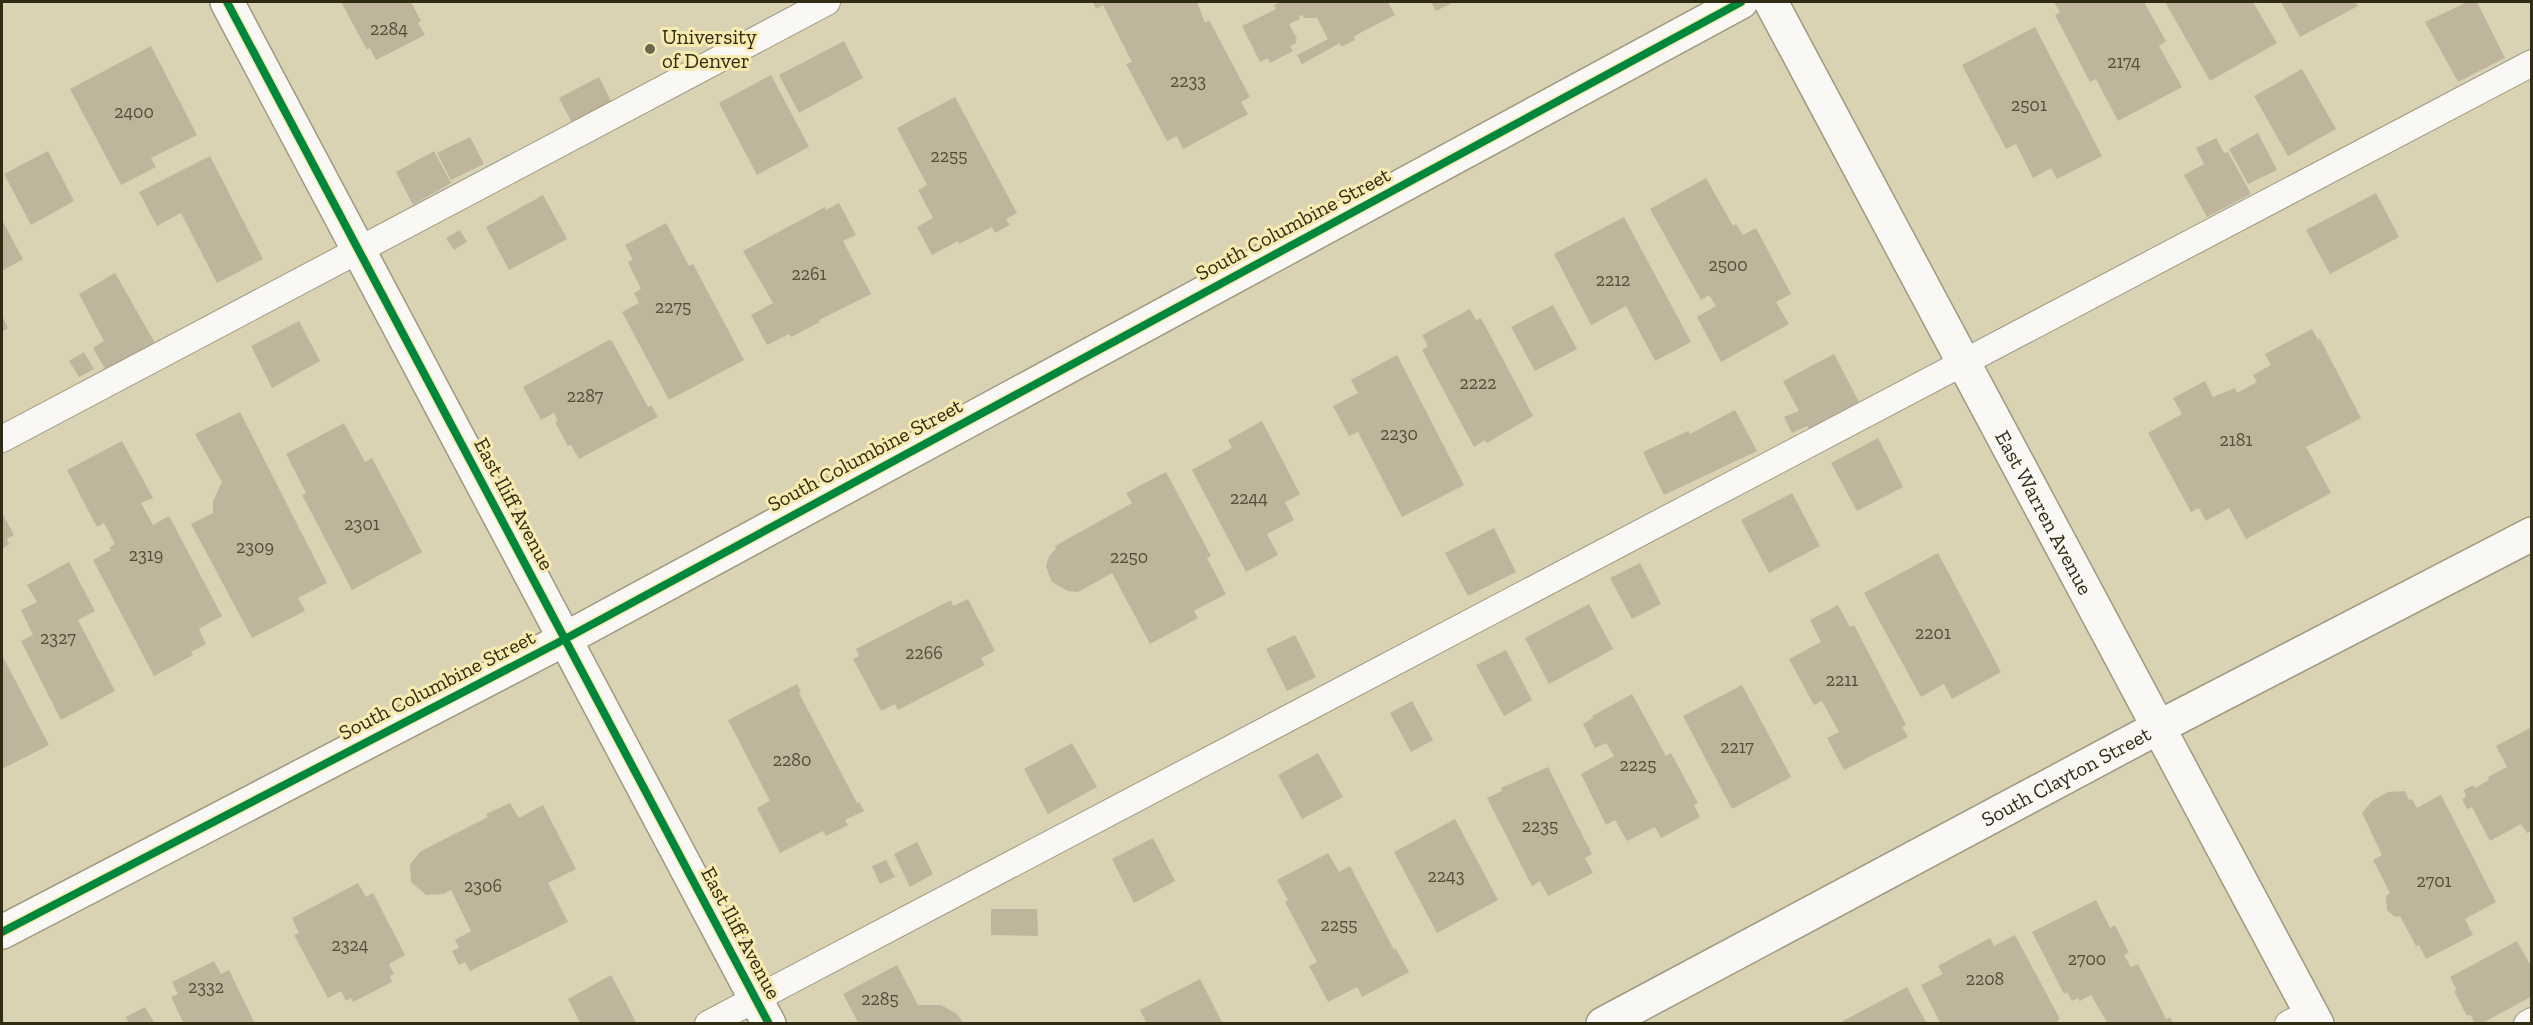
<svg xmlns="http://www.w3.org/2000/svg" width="2533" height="1025" viewBox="0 0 2533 1025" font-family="'Zilla Slab',serif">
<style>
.building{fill:#beb59c}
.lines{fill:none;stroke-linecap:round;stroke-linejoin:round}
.service-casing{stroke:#9e9980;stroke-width:28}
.minor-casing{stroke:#9e9980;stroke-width:36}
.tertiary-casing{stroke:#9e9980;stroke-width:36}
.service{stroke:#f9f8f4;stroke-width:26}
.minor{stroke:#f9f8f4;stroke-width:33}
.tertiary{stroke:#f9f8f4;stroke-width:33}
.cycleway-casing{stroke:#f7ebb0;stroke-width:11}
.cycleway{stroke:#00873e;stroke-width:8}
.poi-dot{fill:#6b664c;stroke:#f7ebb0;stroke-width:2}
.labels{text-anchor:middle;stroke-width:6;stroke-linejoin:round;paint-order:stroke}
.number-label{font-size:18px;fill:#544e36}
.poi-label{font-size:21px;fill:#302c14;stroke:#f7ebb0;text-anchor:start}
.street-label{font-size:21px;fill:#302c14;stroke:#f7ebb0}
</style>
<rect width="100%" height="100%" fill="#d9d3b3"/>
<path class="building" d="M341,2H411L421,21L418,23L425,35L376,60L370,48L367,50Z
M1093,2H1197L1205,23L1209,20L1250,97L1241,102L1248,114L1183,149L1177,136L1167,141L1126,64L1132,62L1103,5L1096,9Z
M1282,2H1388L1395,15L1360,33L1354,37L1355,40L1341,47L1340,43L1302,64L1297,55L1328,39L1317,18H1305L1302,15L1299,16L1300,19L1289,24L1297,39L1295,40L1297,43L1290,46L1293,51L1270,63L1268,58L1260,62L1242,26L1276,9L1274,5Z
M1431,2H1454L1436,11Z
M2054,2H2144L2166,41L2159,46L2182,87L2118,121L2096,79L2090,82L2055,15L2060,12Z
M2165,2H2253L2277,43L2210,81Z
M2281,2H2355L2358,6L2300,37Z
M2467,2H2477L2505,58L2458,82L2425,22Z
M2035,27L2102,156L2057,179L2051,168L2033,178L2016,144L2006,149L1962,65Z
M844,41L863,78L799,113L779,75Z
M151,46L197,135L151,158L156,167L121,185L70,89Z
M2302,69L2336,129L2288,156L2254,96Z
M771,75L809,147L757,175L719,103Z
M599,77L612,103L572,123L559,98Z
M955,97L1017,213L1006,219L1010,225L995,233L992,227L959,244L958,241L932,255L917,227L933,218L918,190L927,185L897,128Z
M2258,133L2277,170L2248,184L2229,149Z
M470,137L484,164L451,180L437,153Z
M2216,138L2224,153L2228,152L2251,194L2207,217L2184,175L2204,164L2196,148Z
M48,151L74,201L31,225L4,174Z
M434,151L451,183L413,205L396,172Z
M210,156L263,259L217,283L181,213L157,226L139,192Z
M1706,178L1733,226L1736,224L1743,235L1756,228L1791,294L1776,302L1789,324L1721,362L1697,317L1716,306L1709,295L1701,300L1650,209Z
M2376,193L2399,237L2330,274L2306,230Z
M543,195L567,239L509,270L486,227Z
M839,203L856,235L843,241L871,294L819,320L820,322L791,337L789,334L767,345L751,315L773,303L743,251L825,207L826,210Z
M1624,217L1691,342L1655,361L1626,306L1591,325L1554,254Z
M2,220L23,259L2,271Z
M666,223L689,266L693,264L744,360L669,400L622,312L639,303L634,293L641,289L628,262L633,260L625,245Z
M460,230L467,242L454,250L446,238Z
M115,273L155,343L105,369L93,348L104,341L79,294Z
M1553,305L1577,349L1535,371L1511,327Z
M1470,309L1476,320L1481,318L1533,416L1487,443L1485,440L1474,447L1422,350L1428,346L1422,335Z
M2,315L8,328L2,332Z
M299,321L320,361L272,388L251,346Z
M2312,329L2318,340L2320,339L2361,418L2306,447L2331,493L2246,539L2229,508L2206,521L2199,508L2191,512L2148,433L2182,414L2173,398L2205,381L2213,397L2235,388L2237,393L2257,382L2253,375L2271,365L2265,354Z
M609,340L612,341L648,407L651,405L658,417L579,459L571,445L568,446L555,422L558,421L554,413L541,420L523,387Z
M84,352L94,369L79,377L69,361Z
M1834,354L1859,402L1809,429L1807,426L1792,433L1784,417L1799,411L1783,381Z
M1397,355L1464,485L1402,517L1358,432L1349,436L1333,406L1358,393L1351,380Z
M1735,410L1757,451L1664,495L1643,452L1688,431L1690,434Z
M240,412L327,583L298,598L305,611L252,638L191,524L213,513V501L222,482L195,434Z
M1262,421L1300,494L1285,502L1294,520L1267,534L1278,555L1246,572L1192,470L1232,448L1228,440Z
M344,423L365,462L372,458L422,552L352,590L302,495L306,493L286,454Z
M1878,438L1903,487L1857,511L1831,463Z
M122,441L153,498L141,503L153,525L169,516L222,616L199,629L206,644L191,652L193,655L154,676L93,560L111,550L109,548L115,544L104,523L97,527L67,470Z
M1166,472L1211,556L1207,558L1226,594L1194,611L1198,618L1150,644L1112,573L1078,592L1068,591L1052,582L1046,567L1049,556L1056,549L1055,546L1132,503L1126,493Z
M1792,493L1820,546L1769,573L1741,520Z
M2,513L14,535L7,539L9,544L2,549Z
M1494,528L1516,572L1468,596L1445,553Z
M1938,553L2001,672L1952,699L1944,684L1921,697L1864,593Z
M69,562L95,611L78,620L115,691L61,720L21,641L33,635L21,610L37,602L27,585Z
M1640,563L1661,604L1632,619L1610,578Z
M968,599L995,651L981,658L985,665L898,710L895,704L881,711L853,659L859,656L856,649L951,600L953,606Z
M1589,604L1613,649L1549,684L1525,638Z
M1838,605L1850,627L1854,625L1906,725L1902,727L1908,737L1844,770L1827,738L1839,732L1822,701L1814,705L1789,659L1821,642L1810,620Z
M1295,635L1316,677L1287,691L1266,649Z
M1506,650L1532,700L1504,716L1476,665Z
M2,655L49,745L2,769Z
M797,684L801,692L799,693L857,803L859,802L864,811L845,820L848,825L826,836L823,831L780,853L757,808L770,801L728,720Z
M1742,685L1791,777L1732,809L1683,716Z
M1632,694L1666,756L1671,753L1698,803L1694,805L1700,817L1661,838L1655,827L1627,841L1615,820L1606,825L1581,774L1614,756L1606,743L1595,748L1583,724L1593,718L1592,716Z
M1412,701L1433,740L1411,752L1390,713Z
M2532,727V831L2527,833L2521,824L2490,841L2472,807L2467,809L2462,799L2466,797L2464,790L2473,785L2475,788L2489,780L2488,777L2507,767L2496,746Z
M1072,743L1097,787L1048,814L1024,769Z
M1318,753L1343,797L1302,819L1278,775Z
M1548,767L1592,854L1585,858L1593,873L1548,896L1540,881L1532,886L1487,798L1502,791L1501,788Z
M2405,791L2409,800L2412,799L2417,808L2441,795L2496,902L2465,919L2473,935L2426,959L2419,945L2416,946L2400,916L2395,917L2387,910L2386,896L2390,893L2373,860L2382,855L2362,813L2372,801L2388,792Z
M510,803L519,818L543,805L576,869L548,883L568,922L470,971L465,962L459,965L452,951L459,948L455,940L471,931L451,890L443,894L426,895L411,882L410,864L421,851L488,817L486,814Z
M1455,819L1498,900L1437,933L1394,852Z
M1153,838L1175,881L1134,903L1112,859Z
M917,842L933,874L910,887L894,854Z
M1328,853L1339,872L1350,866L1394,950L1396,949L1409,972L1362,997L1357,987L1328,1002L1309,966L1317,962L1285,902L1288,900L1277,880Z
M886,860L895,877L880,884L872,866Z
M358,883L366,897L373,893L405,955L389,964L394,974L390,976L392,982L353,1002L351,998L346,1001L341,991L328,998L294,935L299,933L292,918Z
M2096,900L2110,928L2115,925L2129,953L2124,955L2131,967L2138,964L2166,1019L2170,1017L2173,1024H2108L2091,995L2080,1001L2078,998L2072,1001L2067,992L2064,994L2032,932Z
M991,909H1037L1038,936L991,935Z
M2015,935L2060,1019L2058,1020L2059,1024H1941L1921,985L1943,974L1938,966L1990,938L1994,946Z
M2517,941L2532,968V996L2481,1024H2475L2470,1014L2467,1016L2454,991L2457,990L2450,977Z
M214,961L221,974L229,970L255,1024H184L171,997L178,994L172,982Z
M897,965L918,1005H941L957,1014L964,1024H859L843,994Z
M611,975L637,1024H581L568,999Z
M1200,979L1223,1024H1147L1140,1010Z
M1907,987L1927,1024H1844L1843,1021Z
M145,1007L155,1024H123L128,1021L126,1017Z"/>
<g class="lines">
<g class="service-casing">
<path id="service" d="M2,439L827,2
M708,1024L2532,63
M2288,1024L2311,1012
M2527,1024L2532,1021"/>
</g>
<g class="minor-casing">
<g id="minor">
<path id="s1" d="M1771,2L2317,1024"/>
<path d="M2,932L565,639L1741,2"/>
<path id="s2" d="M1603,1024L2159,727L2532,534"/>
</g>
</g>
<g class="tertiary-casing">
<path id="tertiary" d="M227,2L769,1024"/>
</g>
<use href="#service" class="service"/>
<use href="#minor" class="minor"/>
<use href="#tertiary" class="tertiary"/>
<g class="cycleway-casing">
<path id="cycleway" d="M227,2L769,1024
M2,932L565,639L1741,2"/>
</g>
<use href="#cycleway" class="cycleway"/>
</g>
<circle class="poi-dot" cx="650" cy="49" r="6"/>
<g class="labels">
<g class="number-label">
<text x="389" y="35">2284</text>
<text x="2124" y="68">2174</text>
<text x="1188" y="87">2233</text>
<text x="2029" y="111">2501</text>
<text x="134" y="118">2400</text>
<text x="949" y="162">2255</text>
<text x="1728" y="271">2500</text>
<text x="809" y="280">2261</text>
<text x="1613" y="286">2212</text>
<text x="673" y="313">2275</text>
<text x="1478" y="389">2222</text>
<text x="585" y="402">2287</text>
<text x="1399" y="440">2230</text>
<text x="2236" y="446">2181</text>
<text x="1249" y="504">2244</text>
<text x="362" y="530">2301</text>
<text x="255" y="553">2309</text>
<text x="146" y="561">2319</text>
<text x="1129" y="563">2250</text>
<text x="1933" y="639">2201</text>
<text x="58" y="644">2327</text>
<text x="924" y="659">2266</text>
<text x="1842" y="686">2211</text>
<text x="1737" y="753">2217</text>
<text x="792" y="766">2280</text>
<text x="1638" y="771">2225</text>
<text x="1540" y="832">2235</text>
<text x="1446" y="882">2243</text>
<text x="2434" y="887">2701</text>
<text x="483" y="892">2306</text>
<text x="1339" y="931">2255</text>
<text x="350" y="951">2324</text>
<text x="2087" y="965">2700</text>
<text x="1985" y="985">2208</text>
<text x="206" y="993">2332</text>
<text x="880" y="1005">2285</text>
</g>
<g class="poi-label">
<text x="662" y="44">University<tspan x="662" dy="24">of Denver</tspan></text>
</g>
<g class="street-label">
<text transform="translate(1293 224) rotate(-28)" y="7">South Columbine Street</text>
<text transform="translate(865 455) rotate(-28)" y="7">South Columbine Street</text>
<text transform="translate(514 504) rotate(62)" y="7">East Iliff Avenue</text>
<text dy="7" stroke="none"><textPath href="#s1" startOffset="579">East Warren Avenue</textPath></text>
<text transform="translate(437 685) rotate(-27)" y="7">South Columbine Street</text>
<text dy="7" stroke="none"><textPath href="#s2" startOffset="525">South Clayton Street</textPath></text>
<text transform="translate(741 933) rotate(62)" y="7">East Iliff Avenue</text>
</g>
</g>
<rect width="2533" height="1025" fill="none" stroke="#302c14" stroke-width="6"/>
</svg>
